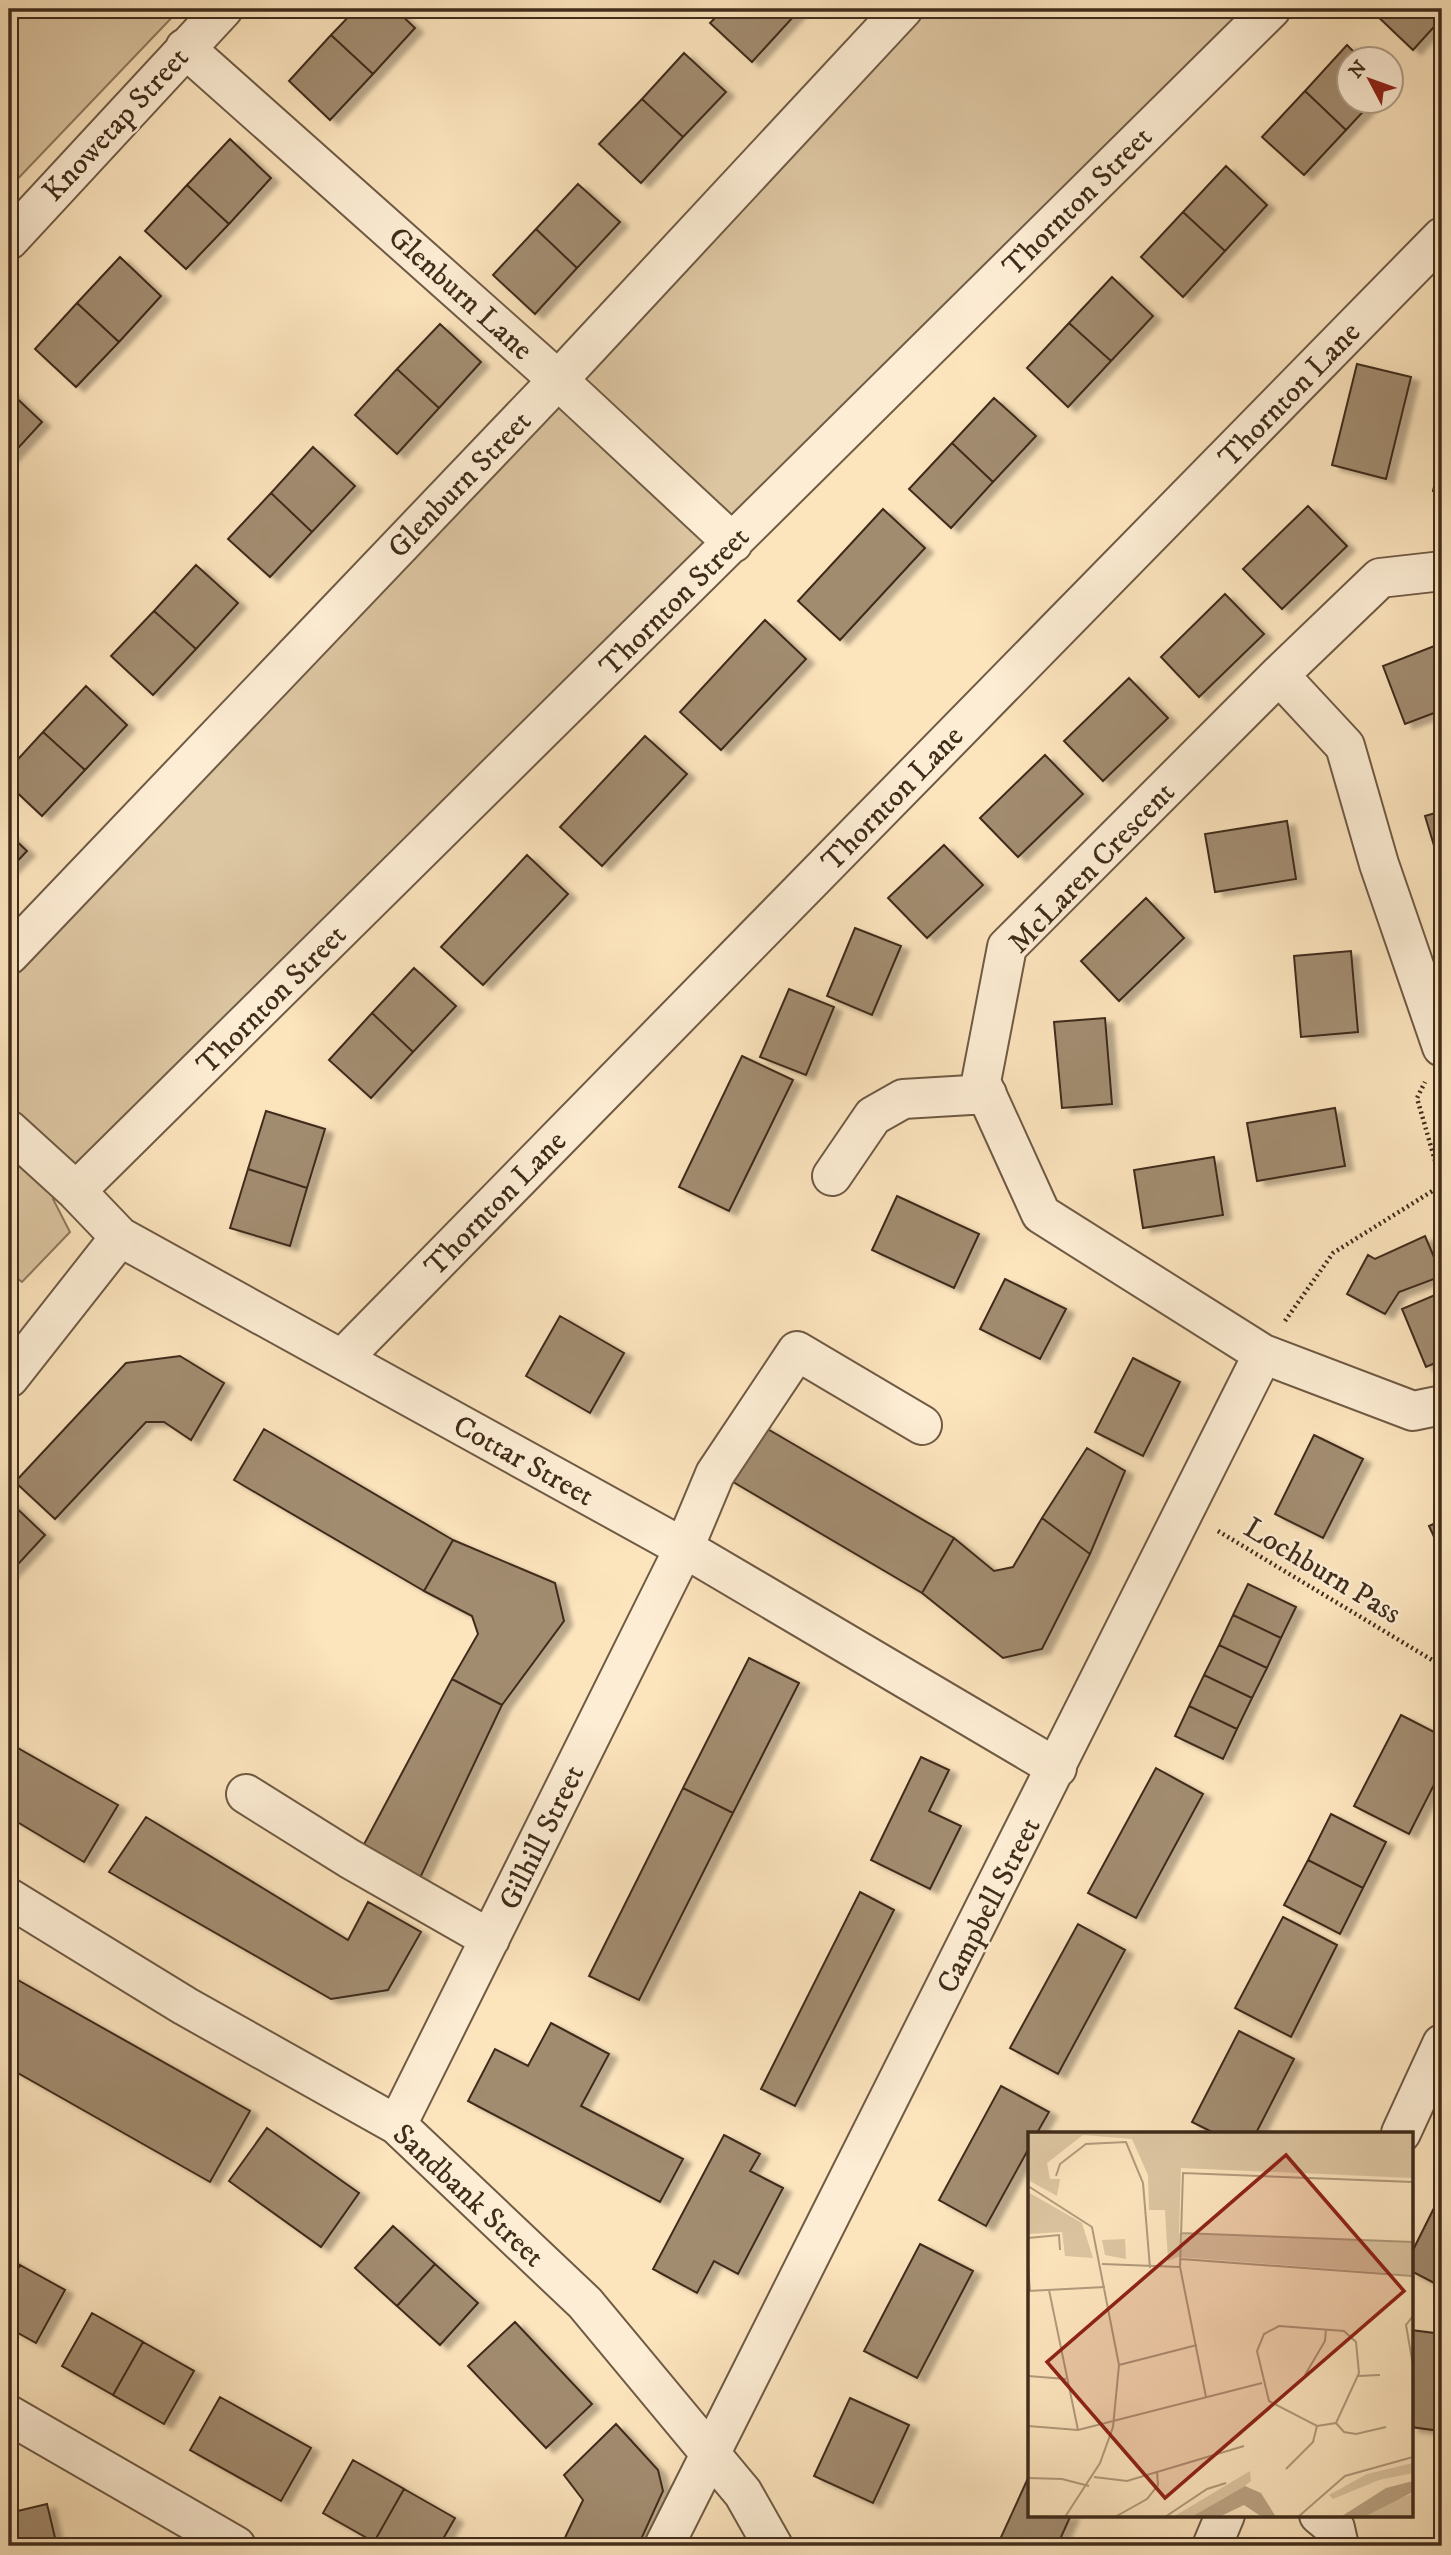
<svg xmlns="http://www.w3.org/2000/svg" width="1451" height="2555" viewBox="0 0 1451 2555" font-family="'IM FELL DW Pica',serif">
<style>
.green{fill:#dcc5a1;stroke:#8e785e;stroke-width:2}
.building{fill:#a28c6f;stroke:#402c1b;stroke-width:2;filter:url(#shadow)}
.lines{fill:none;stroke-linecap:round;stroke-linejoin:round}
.minor-casing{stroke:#6f5a44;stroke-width:42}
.path{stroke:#402c1b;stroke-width:4.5;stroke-dasharray:2 3.5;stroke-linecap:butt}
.minor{stroke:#fdedd4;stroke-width:38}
.labels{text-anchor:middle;stroke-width:5;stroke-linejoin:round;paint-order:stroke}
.street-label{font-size:30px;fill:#402c1b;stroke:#fdedd4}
.inset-road{fill:none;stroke:#b19a7c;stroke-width:2}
.view{fill:#8f2418;fill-opacity:0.15;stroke:#8f2418;stroke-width:3.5}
.inset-edge{fill:none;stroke:#402c1b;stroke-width:3.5}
</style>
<defs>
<filter id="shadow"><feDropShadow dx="8" dy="4.5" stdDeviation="2" flood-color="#0004"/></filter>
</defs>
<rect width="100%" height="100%" fill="#fce4bd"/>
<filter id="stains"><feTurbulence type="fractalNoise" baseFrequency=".00286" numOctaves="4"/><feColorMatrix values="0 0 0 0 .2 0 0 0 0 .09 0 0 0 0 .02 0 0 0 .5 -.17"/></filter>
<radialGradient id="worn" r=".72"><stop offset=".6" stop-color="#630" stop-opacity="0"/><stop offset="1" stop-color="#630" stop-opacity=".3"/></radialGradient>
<path class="green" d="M9,9H180L9,188Z
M909,9H1261L734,538L564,380Z
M560,386L730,542L53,1199L70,1232L22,1282L9,1272V968Z"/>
<path class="building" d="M356,9H395L415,28L373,74L331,35Z
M724,9H786L794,16L752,62L710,23Z
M786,9H801L794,16Z
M1373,9H1442V18L1413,50L1372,11Z
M331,35L373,74L330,120L289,81Z
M1347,45L1362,60H1350V102H1372L1346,130L1305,91Z
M684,53L726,92L683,137L642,99Z
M1305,91L1346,130L1304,175L1262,137Z
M642,99L683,137L641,183L599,144Z
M230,139L271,178L229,224L187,185Z
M1226,166L1267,205L1225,251L1183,212Z
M578,184L620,222L577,268L536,229Z
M187,185L229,224L186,269L145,231Z
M1183,212L1225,251L1183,297L1141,257Z
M536,229L577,268L535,314L493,275Z
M120,257L161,296L119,342L77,303Z
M1112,277L1153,316L1111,361L1069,323Z
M77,303L119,342L76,387L35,349Z
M1069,323L1111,361L1068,407L1027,368Z
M440,324L481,362L439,408L397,369Z
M1357,364L1411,377L1386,479L1332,465Z
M397,369L439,408L397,454L355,415Z
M9,391L42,422L9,458Z
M994,398L1036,436L993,482L952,443Z
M952,443L993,482L951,528L909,489Z
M313,447L355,486L312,532L271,493Z
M1442,454V493L1433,491Z
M271,493L312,532L270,577L228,539Z
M1308,506L1347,546L1282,609L1243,569Z
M883,509L925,548L840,640L798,601Z
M196,565L238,603L196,649L154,611Z
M1225,594L1264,634L1199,697L1161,657Z
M154,611L196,649L153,695L111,656Z
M765,620L806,659L721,750L680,712Z
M1442,643V710L1405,724L1383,666Z
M1129,678L1168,718L1103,781L1064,741Z
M86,686L127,725L85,770L43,732Z
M43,732L85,770L42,816L9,785V769Z
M645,736L687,774L602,866L560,827Z
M1045,755L1083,794L1018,857L980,818Z
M1442,811V872L1425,816Z
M1287,821L1296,879L1215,892L1205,834Z
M9,834L27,851L9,870Z
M944,845L983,885L927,938L888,898Z
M527,855L568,894L483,985L441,947Z
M1146,898L1184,938L1119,1001L1081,961Z
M855,928L901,946L872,1015L827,996Z
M1351,951L1358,1032L1301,1037L1294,956Z
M414,968L456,1006L413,1052L372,1013Z
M789,989L834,1007L806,1075L760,1057Z
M372,1013L413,1052L371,1098L329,1060Z
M1105,1018L1112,1104L1062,1108L1054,1022Z
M742,1056L793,1080L729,1211L679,1187Z
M1335,1108L1345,1166L1257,1181L1247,1123Z
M266,1111L325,1129L307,1188L248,1169Z
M1214,1157L1223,1215L1143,1228L1134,1170Z
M248,1169L307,1188L290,1246L230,1228Z
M897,1196L979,1234L954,1288L872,1250Z
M1425,1236L1442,1276L1399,1292L1385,1314L1347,1294L1368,1255L1375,1259Z
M1005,1279L1066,1309L1040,1359L980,1329Z
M1442,1292V1360L1426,1367L1402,1309Z
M560,1316L624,1353L590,1413L526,1376Z
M180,1356L224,1383L191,1440L164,1422H146L55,1519L15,1482L126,1363Z
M1133,1358L1180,1382L1143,1456L1095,1432Z
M759,1424L954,1538L922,1593L728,1479Z
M264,1429L453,1540L424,1591L234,1480Z
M1314,1435L1363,1459L1323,1538L1275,1514Z
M1087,1448L1125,1471L1090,1554L1042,1518Z
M9,1501L45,1535L9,1574Z
M1042,1518L1090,1554L1042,1649L1003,1658L922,1593L954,1538L994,1571L1013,1567Z
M1442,1520V1554L1429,1526Z
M453,1540L555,1583L564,1621L502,1705L452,1679L478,1634L472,1616L424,1591Z
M1248,1584L1296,1607L1281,1638L1233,1615Z
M1233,1615L1281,1638L1267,1668L1219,1645Z
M1219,1645L1267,1668L1252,1698L1204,1675Z
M749,1658L799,1683L733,1813L683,1788Z
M1204,1675L1252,1698L1237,1729L1189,1706Z
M452,1679L502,1705L420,1878L362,1848Z
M1189,1706L1237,1729L1223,1759L1175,1736Z
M1401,1715L1442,1736V1769L1409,1834L1354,1806Z
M9,1743L118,1805L84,1862L9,1817Z
M921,1757L949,1770L929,1811L961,1826L930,1889L871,1860Z
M1156,1768L1203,1794L1136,1918L1088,1893Z
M683,1788L733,1813L639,2000L589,1976Z
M1331,1814L1386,1842L1363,1888L1308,1860Z
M146,1817L348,1940L368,1902L421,1932L388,1990L331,1999L109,1872Z
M1308,1860L1363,1888L1340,1934L1284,1905Z
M860,1892L894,1910L795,2106L761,2089Z
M1283,1917L1337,1945L1291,2037L1235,2008Z
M1078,1924L1125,1950L1058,2074L1010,2048Z
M9,1975L250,2111L210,2182L9,2068Z
M551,2023L609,2054L581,2106L683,2159L660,2202L468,2101L495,2049L528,2066Z
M1239,2031L1294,2059L1256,2133H1214L1192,2122Z
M1001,2086L1049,2112L1037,2133H1029V2148L986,2226L939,2200Z
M267,2128L359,2193L321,2247L229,2181Z
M724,2135L760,2154L750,2171L783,2188L738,2274L714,2261L697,2293L653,2269Z
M1442,2192V2287L1411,2271V2254Z
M393,2226L435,2264L397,2306L355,2268Z
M920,2244L973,2271L917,2378L864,2351Z
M9,2258L20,2265L9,2285Z
M435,2264L478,2303L440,2345L397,2306Z
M20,2265L65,2290L36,2343L9,2328V2285Z
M92,2313L143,2342L113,2395L62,2366Z
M515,2322L592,2404L546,2448L468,2366Z
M1411,2330L1442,2334L1441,2431L1411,2427Z
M143,2342L194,2371L164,2424L113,2395Z
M220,2397L311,2448L281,2501L190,2450Z
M850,2398L909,2425L873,2503L814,2476Z
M616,2424L658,2470L663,2491L638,2546H561L583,2500L564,2475Z
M353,2460L404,2489L374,2542L323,2513Z
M1442,2465V2546H1433Z
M1029,2476V2515H1071L1057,2546H997Z
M404,2489L455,2518L439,2546H382L374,2542Z
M47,2504L57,2546H9V2513Z"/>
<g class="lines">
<g class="minor-casing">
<path id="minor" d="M185,48L558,380L733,543
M9,240L223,9
M1442,571L1380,578L1279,675L1007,947L981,1082L1041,1214L1263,1354L1413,1411L1442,1405
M1279,675L1345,746L1379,864L1442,1047
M9,955L558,380L903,9
M9,1130L76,1191L120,1237L684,1548L1057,1768
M832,1176L873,1116L903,1099L987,1094
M76,1191L1271,9
M342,1359L1442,237
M9,1378L120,1237
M246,1794L350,1859L490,1939
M9,1898L185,2006L397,2125L585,2303L743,2493L773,2546
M397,2125L684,1548L715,1474L797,1351L922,1425
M1401,2133L1442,2044
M9,2415L236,2546
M1319,2515L1335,2528L1339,2546
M664,2546L1263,1354
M1212,2546L1225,2515"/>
</g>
<path class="path" d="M1285,1321L1333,1253L1442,1185L1417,1098L1425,1082
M1218,1531L1442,1666"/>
<use href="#minor" class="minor"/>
</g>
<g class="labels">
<g class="street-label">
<text transform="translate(115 124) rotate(-47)" y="10">Knowetap Street</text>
<text transform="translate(1077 201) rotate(-45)" y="10">Thornton Street</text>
<text transform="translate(461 293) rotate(42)" y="10">Glenburn Lane</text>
<text transform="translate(1289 394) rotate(-46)" y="10">Thornton Lane</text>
<text transform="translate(459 484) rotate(-46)" y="10">Glenburn Street</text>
<text transform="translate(674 601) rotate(-45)" y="10">Thornton Street</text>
<text transform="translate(892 798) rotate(-46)" y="10">Thornton Lane</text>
<text transform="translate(1091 867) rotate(-46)" y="10">McLaren Crescent</text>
<text transform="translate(271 999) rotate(-45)" y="10">Thornton Street</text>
<text transform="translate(495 1203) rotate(-46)" y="10">Thornton Lane</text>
<text transform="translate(524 1460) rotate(29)" y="10">Cottar Street</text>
<text transform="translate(1323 1570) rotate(31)" y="10">Lochburn Pass</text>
<text transform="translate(541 1837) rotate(-64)" y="10">Gilhill Street</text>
<text transform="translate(988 1905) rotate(-63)" y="10">Campbell Street</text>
<text transform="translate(469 2195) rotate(43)" y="10">Sandbank Street</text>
</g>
</g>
<g transform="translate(1028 2132)">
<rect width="385" height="385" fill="#fce4bd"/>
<path d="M0,0H383L385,46L153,36L151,101L385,110V143L150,125L140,129L137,78H121L120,43L104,7L55,3L19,31L22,47H32L29,64L0,48ZM0,60L54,91L65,126L37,124L34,100L0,102ZM97,107L98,127L77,123L74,108ZM385,331V341L351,348L305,367L301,363L339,342ZM222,339L223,349L217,354L163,385H145ZM385,362V385H336L362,369Z" fill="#dcc5a1"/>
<path d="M385,349V360L336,385L314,384L358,356ZM217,354L233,361L248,385H234L216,373L191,385H163Z" fill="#bca586"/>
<path class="inset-road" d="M28,44L32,32L58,12L98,10L115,51L122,136M0,54L64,95L91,233L85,295L72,331L37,385M153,101L385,110M0,106L31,103L32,118M153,127L385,144M74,132L152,135M0,134L2,159M21,158L50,298M0,159L77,155M385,184L378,193L385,233M251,194L316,199L328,210L331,241L308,291L289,294L241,269L229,219L236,202ZM91,233L169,213M277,243L297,209L298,197M0,244L38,247M330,244L352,243M178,265L152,135L155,41L385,50M308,291L316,300L328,302L358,295M0,294L50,298L234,251M258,337L285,310L289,294M66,345L99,349L216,314M0,346L34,347L61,354M87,385L119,367L130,353L129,339M137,385L179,357L198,351M270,385L317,344L385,325"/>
<path class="view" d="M258,23L376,159L137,366L19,230Z"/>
<rect width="385" height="385" class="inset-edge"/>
</g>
<rect width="1451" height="2555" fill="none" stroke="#fce4bd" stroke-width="35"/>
<rect x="10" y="10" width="1430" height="2534" fill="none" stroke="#402c1b" stroke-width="3.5"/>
<rect x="18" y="18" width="1416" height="2520" fill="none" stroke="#402c1b" stroke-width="2"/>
<g transform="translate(1370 80) rotate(311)"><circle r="33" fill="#fdedd4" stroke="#b1a08a" stroke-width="2"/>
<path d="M0-5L12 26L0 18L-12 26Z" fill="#8f2418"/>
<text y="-10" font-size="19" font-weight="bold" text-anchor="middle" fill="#402c1b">N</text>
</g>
<rect width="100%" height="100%" filter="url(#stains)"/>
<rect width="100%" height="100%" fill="url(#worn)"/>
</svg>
